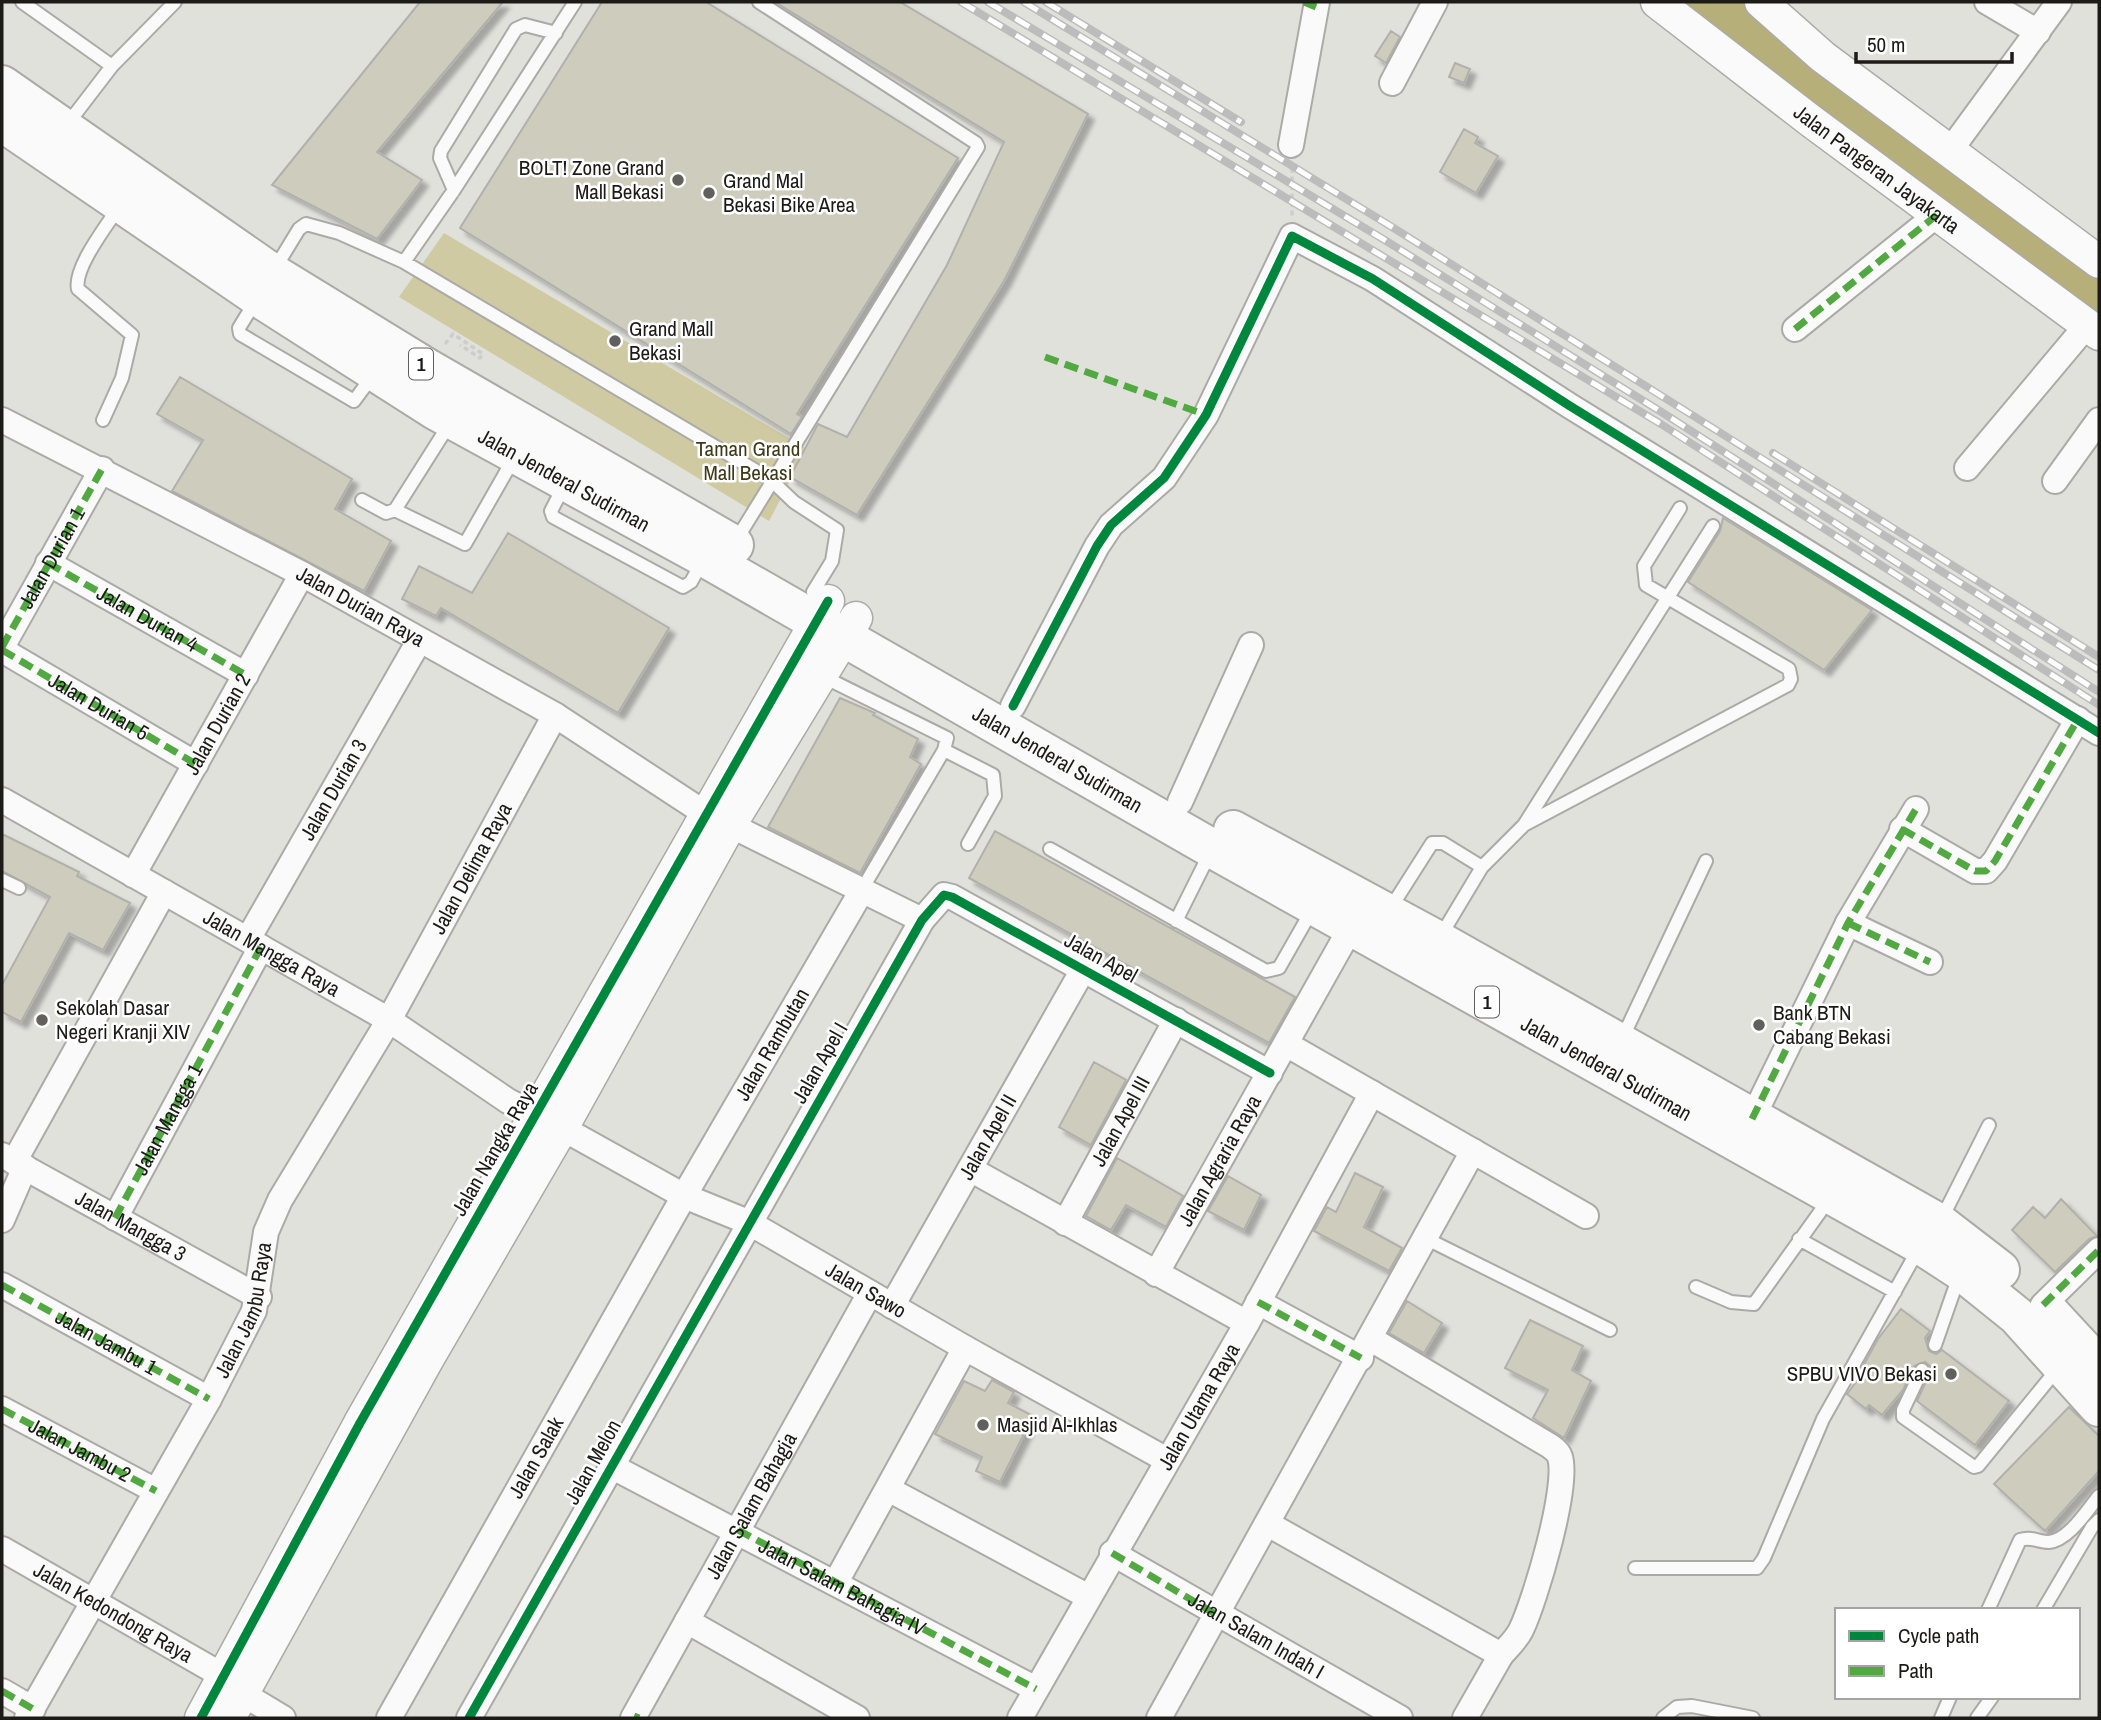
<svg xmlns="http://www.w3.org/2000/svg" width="2101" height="1720" viewBox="0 0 2101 1720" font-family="'Archivo Narrow',sans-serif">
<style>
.green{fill:#cfcaa2}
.water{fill:#b6af79}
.building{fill:#ceccbc;stroke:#b1b0ac;stroke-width:2;filter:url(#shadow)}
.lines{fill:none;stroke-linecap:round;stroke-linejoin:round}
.service-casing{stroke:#abaaa6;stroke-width:16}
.minor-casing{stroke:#abaaa6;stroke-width:28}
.tertiary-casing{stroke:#abaaa6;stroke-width:35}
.trunk-casing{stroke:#abaaa6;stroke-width:42}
.path{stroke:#cdcdcc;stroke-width:3.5;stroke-dasharray:5 3.5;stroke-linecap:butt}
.service{stroke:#fafafa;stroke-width:12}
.minor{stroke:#fafafa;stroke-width:24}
.tertiary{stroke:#fafafa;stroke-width:32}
.trunk{stroke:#fafafa;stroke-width:38}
.rail-casing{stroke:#bcbcbc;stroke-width:8}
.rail{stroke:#fff;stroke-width:5;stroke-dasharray:16;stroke-linecap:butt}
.quiet{stroke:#52a942;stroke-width:7;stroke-dasharray:14 7;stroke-linecap:butt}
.cycleway-casing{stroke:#fff;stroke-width:13}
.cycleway{stroke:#00873e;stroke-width:9}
.poi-dot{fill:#61605d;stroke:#fff;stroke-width:2.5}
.labels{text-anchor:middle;stroke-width:5;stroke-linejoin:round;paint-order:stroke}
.shield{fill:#fff;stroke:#605f5d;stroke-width:2}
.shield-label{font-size:19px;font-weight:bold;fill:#1c1b18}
.poi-label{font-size:21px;fill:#1c1b18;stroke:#fff;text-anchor:start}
.street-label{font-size:21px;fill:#1c1b18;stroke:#fff}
.park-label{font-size:21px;fill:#3e3a19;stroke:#fff}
</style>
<defs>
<filter id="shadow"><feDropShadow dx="6" dy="6" stdDeviation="2" flood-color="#0004"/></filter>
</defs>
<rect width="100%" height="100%" fill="#e1e1dc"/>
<path class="green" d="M444,233L807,449L769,521L399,297Z"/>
<path class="water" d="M1657,2H1761L2099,262V334Z"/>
<path class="building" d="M420,2H503L377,152L422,180L377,239L272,185Z
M602,2H706L958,158L797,414L802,417L791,434L460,228Z
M775,2H900L1088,114L1004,281L857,515L790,477L818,424L847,437L947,265L1004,142Z
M1391,31L1400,37L1386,63L1375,56Z
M1455,63L1470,69L1464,83L1449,77Z
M1464,129L1478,137L1475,143L1498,156L1476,193L1440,172Z
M180,377L352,479L335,509L391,541L364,591L172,491L203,440L157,414Z
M1723,518L1872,610L1824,670L1688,582L1720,531Z
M508,533L669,628L618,713L441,608L436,616L402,599L419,566L472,593Z
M840,698L875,713L873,715L918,739L910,757L921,764L860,873L768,827Z
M995,831L1295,997L1269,1043L969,878Z
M2,834L79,872L77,876L130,903L103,950L69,933L21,1022L2,1012V985L50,897L2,871Z
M1094,1062L1126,1080L1091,1145L1059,1127Z
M1117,1158L1183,1196L1166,1227L1126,1205L1111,1230L1086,1216Z
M1355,1173L1383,1187L1364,1227L1402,1248L1389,1271L1314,1231L1327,1207L1336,1212Z
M1228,1176L1261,1195L1244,1230L1208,1211Z
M2061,1199L2097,1236L2089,1239L2055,1272L2012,1230L2033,1207L2045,1218Z
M1407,1301L1442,1323L1424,1353L1389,1333Z
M1901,1309L1930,1331L1925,1338L1929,1351L1936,1354L1942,1350L2009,1401L1975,1445L1917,1401L1930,1373V1366L1925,1362L1914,1366L1903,1390L1882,1415L1869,1405L1866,1409L1847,1394L1865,1370L1862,1368L1878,1339Z
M1530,1320L1583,1346L1572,1370L1591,1381L1564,1438L1533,1418L1548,1390L1505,1368Z
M992,1380L1014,1392L1008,1403L1033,1416L1000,1482L976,1471L982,1457L935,1434L964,1381L985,1391Z
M2069,1407L2099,1436V1471L2045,1531L1994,1484Z"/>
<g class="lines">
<g class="service-casing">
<path id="service" d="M22,2L112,66
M66,126L112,66L175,2
M454,190L440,158L441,151L516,29L525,25L556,33
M404,262L454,190L575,2
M274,270L299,229L306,224L339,233L404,262L770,479L794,502L837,530L832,561L813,592
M256,300L239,328L240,334L354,401L374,374
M103,420L122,378L132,335L78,289C73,269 107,225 119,207
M564,486L551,511L553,517L683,587L691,582L702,562
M362,500L386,513L395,510L450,423
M395,510L465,544L514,458
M735,542L978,147L976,143L759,2
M820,675L947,738L944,750L861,891
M944,750L993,775L995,796L968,844
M1524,825L1788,685L1791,679L1789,669L1646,585L1644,566L1680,508
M1050,849L1266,971L1279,968L1312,910
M2,880L19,888
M1390,909L1432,843H1443L1482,867
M1176,921L1210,853
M1440,937L1482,867L1524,825L1713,526
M1621,1041L1706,861
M1941,1220L1989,1125
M1427,1239L1610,1330
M1799,1239L1895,1292
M1696,1287L1731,1302L1754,1304L1830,1198
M1935,1345L1959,1276
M1922,1370L1903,1410V1417L1974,1467L1978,1466L2059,1367
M1635,1568H1757L1764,1558L1823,1419L1918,1250
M1988,1610L2020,1540C2031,1536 2038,1542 2049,1542C2069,1540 2087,1510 2099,1496
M2043,1610L2092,1527L2099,1520
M1663,1718L1677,1707L1692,1706L1753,1718
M1941,1718L1950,1697
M1977,1718L1992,1697"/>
</g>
<g class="minor-casing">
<g id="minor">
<path d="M1987,2L2038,32"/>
<path d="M1392,83L1435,2"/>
<path d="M1291,145L1317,2"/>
<path d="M1949,152L2059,2"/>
<path d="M1795,329L1938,214"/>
<path id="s1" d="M2,420L302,574L555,715L706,814"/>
<path d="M1967,468L2087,325"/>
<path d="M2055,481L2099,420"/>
<path d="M48,563L246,675"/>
<path d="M2,647L102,469"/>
<path d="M2,650L196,764"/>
<path d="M1013,706L1097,546L1111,525L1164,478L1206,415L1292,236L1373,279L1570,406L2099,733"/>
<path id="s2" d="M2,800L389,1020L508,1101L534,1114"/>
<path d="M1180,802L1251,645"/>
<path d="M730,825L922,920"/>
<path d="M1902,829L1975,871H1986L1995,861L2078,719"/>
<path id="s3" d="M133,875L302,574"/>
<path d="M1848,923L1930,962"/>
<path id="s4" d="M248,939L419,641"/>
<path d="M1286,1044L1586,1216"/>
<path d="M1752,1119L1848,923L1916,809"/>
<path id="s5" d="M562,1128L684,1196L748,1222L965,1348L1167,1460"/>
<path id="s6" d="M2,1155L259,1297"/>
<path d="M14,1162L164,892"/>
<path d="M970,1169L1247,1323"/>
<path id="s7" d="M115,1218L261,947"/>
<path d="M2,1220L25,1167"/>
<path id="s8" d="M1065,1223L1176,1020"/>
<path id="s9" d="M1156,1274L1358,915"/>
<path id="s10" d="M2,1285L209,1399"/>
<path d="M1258,1302L1361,1358"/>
<path d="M2043,1305L2099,1250"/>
<path id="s11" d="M892,1306L1084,968"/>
<path d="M1371,1339L1550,1446C1554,1449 1558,1451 1560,1457C1569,1487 1535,1601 1521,1630C1516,1640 1508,1647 1501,1655"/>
<path d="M2,1409L156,1491"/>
<path id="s12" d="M611,1466L1036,1689"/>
<path d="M888,1489L1087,1596"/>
<path d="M1268,1524L1501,1655L1465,1718"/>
<path id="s13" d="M2,1549L225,1677"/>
<path id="s14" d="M1112,1553L1400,1718"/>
<path d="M836,1582L965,1348"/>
<path d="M687,1621L857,1718"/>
<path d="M2,1691L33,1709"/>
<path d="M243,1694L283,1718"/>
<path id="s15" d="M27,1718L209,1399L254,1311L266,1232L280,1200L389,1020L555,715"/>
<path id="s16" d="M389,1718L684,1196L861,892"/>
<path d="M469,1718L922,920L944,895L952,897L1270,1073"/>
<path id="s17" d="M633,1718L870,1293"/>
<path id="s18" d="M1020,1718L1247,1323L1372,1093"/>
<path d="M1159,1718L1473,1151"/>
</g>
</g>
<g class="tertiary-casing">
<g id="tertiary">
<path id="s19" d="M1657,2L1811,121L2099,334"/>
<path d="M1761,2L1823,57L2099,262"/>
<path d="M201,1718L360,1423L828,601"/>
<path d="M229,1718L427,1360L562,1128L730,825L856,618"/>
</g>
</g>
<g class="trunk-casing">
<g id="trunk">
<path d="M2,85L272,273L427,368L734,545"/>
<path id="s20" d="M2,122L258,297L435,410L704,557L1213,849L1921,1245L1961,1271L2017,1316L2099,1407"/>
<path d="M1233,830L1439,941L1939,1223L2000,1270"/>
<path d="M2048,1311L2099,1366"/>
</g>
</g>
<path class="path" d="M1292,168V216
M445,344L453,334L483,354L480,358L460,345"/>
<use href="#service" class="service"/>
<use href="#minor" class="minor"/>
<use href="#tertiary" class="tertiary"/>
<use href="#trunk" class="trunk"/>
<g class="rail-casing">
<path id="rail" d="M961,2L1661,424L2099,705
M988,2L1383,239L1663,413L2099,692
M1024,2L1392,227L2099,670
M1046,2L1241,122
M1773,453L2099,657"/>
</g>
<use href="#rail" class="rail"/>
<g class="quiet">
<path d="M1304,2L1316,7"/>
<path d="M1795,329L1938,214"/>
<path d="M1045,357L1206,415"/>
<path id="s21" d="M48,563L246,675"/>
<path id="s22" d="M2,647L102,469"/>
<path id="s23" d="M2,650L196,764"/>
<path d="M1902,829L1975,871H1986L1995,861L2078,719"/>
<path d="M1848,923L1930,962"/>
<path d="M1752,1119L1848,923L1916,809"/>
<path d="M115,1218L261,947"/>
<path d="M2,1285L209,1399"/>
<path d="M1258,1302L1361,1358"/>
<path d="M2043,1305L2099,1250"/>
<path id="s24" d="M2,1409L156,1491"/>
<path d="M738,1530L1036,1689"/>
<path d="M1112,1553L1217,1615"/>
<path d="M2,1691L33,1709"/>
<path d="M634,1716L639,1718"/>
</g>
<g class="cycleway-casing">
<path id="cycleway" d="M1013,706L1097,546L1111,525L1164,478L1206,415L1292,236L1373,279L1570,406L2099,733
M201,1718L360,1423L828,601
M469,1718L922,920L944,895L952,897L1270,1073"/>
</g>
<use href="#cycleway" class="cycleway"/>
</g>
<g class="poi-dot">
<circle cx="678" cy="180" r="7"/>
<circle cx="709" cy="193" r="7"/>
<circle cx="615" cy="341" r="7"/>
<circle cx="42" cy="1020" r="7"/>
<circle cx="1759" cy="1025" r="7"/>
<circle cx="1951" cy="1374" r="7"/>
<circle cx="983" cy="1425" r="7"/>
</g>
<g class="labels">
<g class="shield">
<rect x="409" y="348.5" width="24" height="31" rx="5"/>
<rect x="1475" y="986.5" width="24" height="31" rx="5"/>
</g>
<g class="shield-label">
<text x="421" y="371">1</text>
<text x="1487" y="1009">1</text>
</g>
<g class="poi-label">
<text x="664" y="175" text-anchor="end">BOLT! Zone Grand<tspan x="664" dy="24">Mall Bekasi</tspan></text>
<text x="723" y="188">Grand Mal<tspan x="723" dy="24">Bekasi Bike Area</tspan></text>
<text x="629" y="336">Grand Mall<tspan x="629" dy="24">Bekasi</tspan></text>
<text x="56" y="1015">Sekolah Dasar<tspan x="56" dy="24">Negeri Kranji XIV</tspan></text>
<text x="1773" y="1020">Bank BTN<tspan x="1773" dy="24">Cabang Bekasi</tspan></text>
<text x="1937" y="1381" text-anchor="end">SPBU VIVO Bekasi</text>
<text x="997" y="1432">Masjid Al-Ikhlas</text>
</g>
<g class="street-label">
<text dy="7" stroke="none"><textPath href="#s19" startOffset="276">Jalan Pangeran Jayakarta</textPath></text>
<text dy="7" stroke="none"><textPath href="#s20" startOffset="667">Jalan Jenderal Sudirman</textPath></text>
<text dy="7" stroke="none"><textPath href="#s22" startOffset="102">Jalan Durian 1</textPath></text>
<text dy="7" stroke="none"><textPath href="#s1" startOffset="404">Jalan Durian Raya</textPath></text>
<text dy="7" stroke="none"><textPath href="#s21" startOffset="114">Jalan Durian 4</textPath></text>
<text dy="7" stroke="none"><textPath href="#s23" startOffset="112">Jalan Durian 5</textPath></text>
<text dy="7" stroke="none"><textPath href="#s3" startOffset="173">Jalan Durian 2</textPath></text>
<text dy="7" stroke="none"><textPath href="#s20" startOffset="1234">Jalan Jenderal Sudirman</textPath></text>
<text dy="7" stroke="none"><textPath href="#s4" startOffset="172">Jalan Durian 3</textPath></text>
<text dy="7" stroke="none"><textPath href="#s15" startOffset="964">Jalan Delima Raya</textPath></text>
<text dy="7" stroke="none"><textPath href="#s2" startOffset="310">Jalan Mangga Raya</textPath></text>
<text transform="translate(1101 958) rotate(29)" y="7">Jalan Apel</text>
<text dy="7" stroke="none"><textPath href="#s16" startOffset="775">Jalan Rambutan</textPath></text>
<text transform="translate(820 1063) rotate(-60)" y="7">Jalan Apel I</text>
<text dy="7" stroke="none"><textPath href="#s20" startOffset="1864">Jalan Jenderal Sudirman</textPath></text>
<text dy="7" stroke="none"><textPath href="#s7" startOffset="112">Jalan Mangga 1</textPath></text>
<text dy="7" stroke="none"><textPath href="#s8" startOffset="116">Jalan Apel III</textPath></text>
<text dy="7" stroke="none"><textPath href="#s11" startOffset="194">Jalan Apel II</textPath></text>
<text transform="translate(495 1149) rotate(-60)" y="7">Jalan Nangka Raya</text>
<text dy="7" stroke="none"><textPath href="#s9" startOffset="130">Jalan Agraria Raya</textPath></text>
<text dy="7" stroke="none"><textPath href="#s6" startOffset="147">Jalan Mangga 3</textPath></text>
<text dy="7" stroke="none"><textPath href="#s5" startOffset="345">Jalan Sawo</textPath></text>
<text dy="7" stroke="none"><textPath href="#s15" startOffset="464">Jalan Jambu Raya</textPath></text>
<text dy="7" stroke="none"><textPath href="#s10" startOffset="119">Jalan Jambu 1</textPath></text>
<text dy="7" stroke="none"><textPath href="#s18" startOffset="359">Jalan Utama Raya</textPath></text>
<text dy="7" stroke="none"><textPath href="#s24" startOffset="88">Jalan Jambu 2</textPath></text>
<text dy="7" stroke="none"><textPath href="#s16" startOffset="299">Jalan Salak</textPath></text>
<text transform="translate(593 1462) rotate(-61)" y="7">Jalan Melon</text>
<text dy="7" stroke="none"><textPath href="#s17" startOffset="243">Jalan Salam Bahagia</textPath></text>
<text dy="7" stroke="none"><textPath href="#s12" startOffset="261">Jalan Salam Bahagia IV</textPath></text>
<text dy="7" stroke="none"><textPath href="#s13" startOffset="128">Jalan Kedondong Raya</textPath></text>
<text dy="7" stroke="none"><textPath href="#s14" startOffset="166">Jalan Salam Indah I</textPath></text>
</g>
<g class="park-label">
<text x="748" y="456">Taman Grand<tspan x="748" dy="24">Mall Bekasi</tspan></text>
</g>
</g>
<rect width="2101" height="1720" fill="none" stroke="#1c1b18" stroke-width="7"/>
<rect x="1835" y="1608" width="245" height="91" fill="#ffffff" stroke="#a4a4a3" stroke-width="2"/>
<rect x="1849" y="1631" width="35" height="10" fill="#00873e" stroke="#a4a4a3" stroke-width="2"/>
<text x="1898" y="1643" font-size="21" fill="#1c1b18">Cycle path</text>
<rect x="1849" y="1666" width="35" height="10" fill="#52a942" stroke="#a4a4a3" stroke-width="2"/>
<text x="1898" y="1678" font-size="21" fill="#1c1b18">Path</text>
<path d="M1856 52v10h156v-10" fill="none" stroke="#1c1b18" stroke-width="3.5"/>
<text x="1867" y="52" font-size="21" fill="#1c1b18" stroke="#ffffff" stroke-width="5" paint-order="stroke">50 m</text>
</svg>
